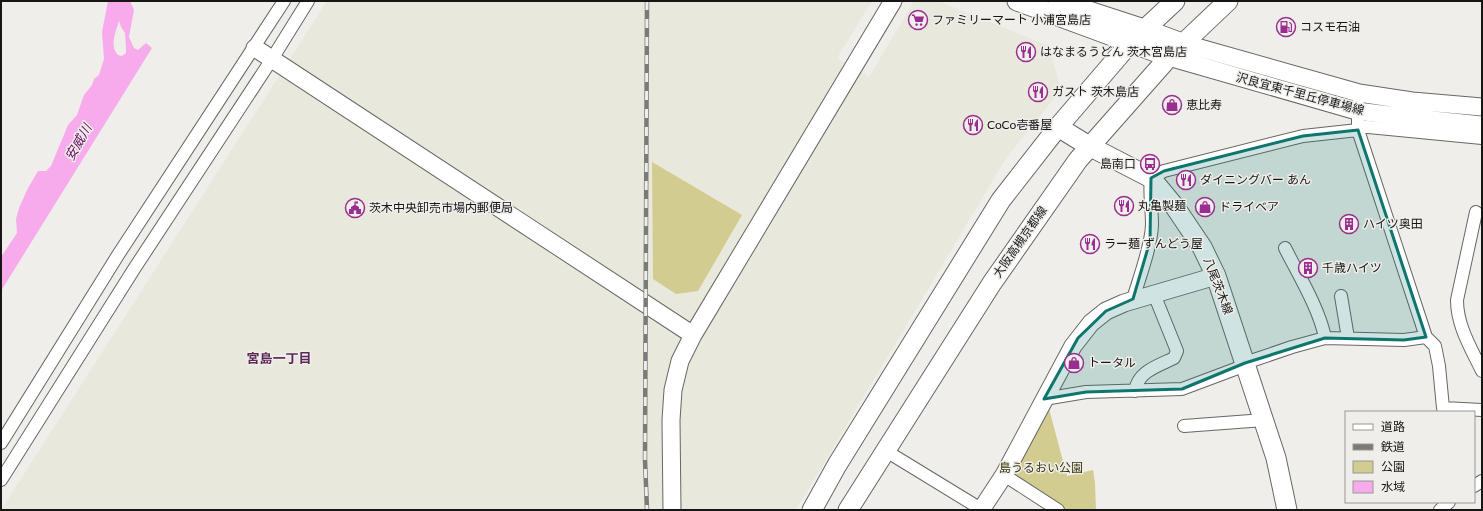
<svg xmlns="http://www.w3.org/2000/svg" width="1483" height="511" viewBox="0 0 1483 511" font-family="Lato,'Noto Sans JP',sans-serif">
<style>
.built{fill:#e8e8dc}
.green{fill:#d2cc91}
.water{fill:#f7abec;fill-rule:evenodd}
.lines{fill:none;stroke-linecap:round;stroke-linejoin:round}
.street-casing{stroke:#676763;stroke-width:14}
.secondary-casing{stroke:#676763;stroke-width:19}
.primary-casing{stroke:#676763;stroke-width:21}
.street{stroke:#fff;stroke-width:12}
.secondary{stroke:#fff;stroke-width:17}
.primary{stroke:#fff;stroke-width:19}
.rail-casing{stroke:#7a7a78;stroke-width:4.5}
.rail{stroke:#efeeeb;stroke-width:3;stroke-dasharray:9;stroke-linecap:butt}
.marked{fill:#0f766e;fill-opacity:0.2;stroke:#0f766e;stroke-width:3;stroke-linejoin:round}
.labels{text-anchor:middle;stroke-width:3;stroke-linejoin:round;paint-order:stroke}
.poi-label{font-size:12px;fill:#161615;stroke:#efeeeb;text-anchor:start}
.street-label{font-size:12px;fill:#161615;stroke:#efeeeb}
.park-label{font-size:12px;fill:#3a3509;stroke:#efeeeb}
.water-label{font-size:13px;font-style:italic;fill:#660b60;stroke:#efeeeb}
.neighbourhood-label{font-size:13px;font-weight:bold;fill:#5d2857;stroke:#efeeeb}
</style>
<rect width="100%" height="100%" fill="#efeeeb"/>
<path class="built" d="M327,1H872L837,58L869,77L914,1H938L1049,46L1061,90L1007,157L796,510H1Z"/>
<path class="green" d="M652,162L742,215L698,291L676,294L653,279Z
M1048,405L1067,476L1093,470L1095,483L1096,510H1067L1014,480L1012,472Z"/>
<path class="water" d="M108,1H130L134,10L129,37L134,48L138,50L146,43L152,48L1,291V257L17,233L16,219L19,208L28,188L38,171H46L51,166L68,125L77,115L84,95L92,85L94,79L99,75L104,59L102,32ZM119,21L121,27L125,33L126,48V53L122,56L118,55C109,46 116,31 119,21Z"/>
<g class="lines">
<g class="street-casing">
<path id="street" d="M1358,104V130L1426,337L1435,346L1439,366L1443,408L1482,410
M1358,126L1482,138
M1476,212L1457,300C1457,326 1471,348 1482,371
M1285,248C1298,274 1320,310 1325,338
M1341,296L1348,338
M1133,299C1139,279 1152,244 1152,224C1152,208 1149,194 1151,178L1164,171L1303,136L1358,130
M1245,363L1292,347L1325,338L1404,340L1426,337
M1135,391C1138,371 1158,366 1174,358L1177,351L1154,294
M1044,399L1086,392L1182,389L1246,365
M1184,426L1264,420
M1,443L118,255L284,1
M886,451L981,509
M1004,475L1058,510
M1,480L134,269L272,59L308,1
M1474,486L1482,481
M1440,510L1449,502"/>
</g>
<g class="secondary-casing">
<path id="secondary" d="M1182,43L1359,93L1412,101L1482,107
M255,48L693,335
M1169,57L1357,111L1413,118L1482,125
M672,510L671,420L673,390L680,361L693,335L893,1
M981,510L1004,475L1073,346L1091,323L1106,311L1124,303L1216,276"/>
</g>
<g class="primary-casing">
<path id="primary" d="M1017,1L1169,57
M1058,1L1144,29L1182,43
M1058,127L1089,146L1151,178L1175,207L1202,247L1216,276L1276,458L1287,510
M812,510L837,465L1001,200L1058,127L1130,43L1175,1
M848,510L992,283L1078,160L1169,57L1228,1"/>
</g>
<use href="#street" class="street"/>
<use href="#secondary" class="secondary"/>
<use href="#primary" class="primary"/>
<g class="rail-casing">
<path id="rail" d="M647,1L645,460L647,510"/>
</g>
<use href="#rail" class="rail"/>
</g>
<path class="marked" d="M1358,130L1426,337L1404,340L1325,338L1245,363L1182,389L1086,392L1044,399L1078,338L1106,311L1133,299L1150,241L1151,178L1164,171L1303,136Z"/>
<defs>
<g id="supermarket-ring" transform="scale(1)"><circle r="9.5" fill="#efeeeb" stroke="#992e90" stroke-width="1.5"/><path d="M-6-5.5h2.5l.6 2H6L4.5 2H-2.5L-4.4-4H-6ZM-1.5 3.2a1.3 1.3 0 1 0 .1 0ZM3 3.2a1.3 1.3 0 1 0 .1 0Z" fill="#992e90"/></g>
<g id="fuel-ring" transform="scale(1)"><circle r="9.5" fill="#efeeeb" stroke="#992e90" stroke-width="1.5"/><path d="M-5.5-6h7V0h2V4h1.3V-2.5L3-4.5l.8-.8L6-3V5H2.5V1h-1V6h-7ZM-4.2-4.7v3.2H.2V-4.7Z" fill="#992e90"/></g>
<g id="restaurant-ring" transform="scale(1)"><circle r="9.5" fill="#efeeeb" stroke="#992e90" stroke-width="1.5"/><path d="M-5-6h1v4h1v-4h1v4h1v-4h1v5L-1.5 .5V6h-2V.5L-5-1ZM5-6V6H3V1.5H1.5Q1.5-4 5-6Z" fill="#992e90"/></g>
<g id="shop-ring" transform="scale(1)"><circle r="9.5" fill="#efeeeb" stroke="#992e90" stroke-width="1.5"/><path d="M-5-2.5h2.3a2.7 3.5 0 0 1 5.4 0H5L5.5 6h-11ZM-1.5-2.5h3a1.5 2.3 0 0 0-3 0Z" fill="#992e90"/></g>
<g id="bus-ring" transform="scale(1)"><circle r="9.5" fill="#efeeeb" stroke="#992e90" stroke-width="1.5"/><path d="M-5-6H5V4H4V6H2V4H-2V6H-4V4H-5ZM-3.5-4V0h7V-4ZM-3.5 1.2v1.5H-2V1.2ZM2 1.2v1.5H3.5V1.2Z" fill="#992e90"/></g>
<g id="civic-ring" transform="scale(1)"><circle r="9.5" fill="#efeeeb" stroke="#992e90" stroke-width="1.5"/><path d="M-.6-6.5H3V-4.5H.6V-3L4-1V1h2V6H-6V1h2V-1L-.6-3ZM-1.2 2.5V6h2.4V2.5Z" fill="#992e90"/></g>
<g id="building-ring" transform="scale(1)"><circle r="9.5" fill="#efeeeb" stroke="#992e90" stroke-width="1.5"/><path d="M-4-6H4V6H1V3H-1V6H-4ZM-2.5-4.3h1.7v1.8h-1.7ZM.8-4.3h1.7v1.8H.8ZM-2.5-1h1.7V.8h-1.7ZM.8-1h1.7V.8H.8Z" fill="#992e90"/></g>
</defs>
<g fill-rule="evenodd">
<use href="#supermarket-ring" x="918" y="20"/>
<use href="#fuel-ring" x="1286" y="27"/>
<use href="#restaurant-ring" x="1026" y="52"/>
<use href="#restaurant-ring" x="1038" y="92"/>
<use href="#shop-ring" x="1172" y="105"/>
<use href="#restaurant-ring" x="973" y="125"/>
<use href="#bus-ring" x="1150" y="164"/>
<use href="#restaurant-ring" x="1186" y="180"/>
<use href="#restaurant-ring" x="1124" y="206"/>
<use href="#shop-ring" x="1205" y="207"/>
<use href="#civic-ring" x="355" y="208"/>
<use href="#building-ring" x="1349" y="224"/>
<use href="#restaurant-ring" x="1090" y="244"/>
<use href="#building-ring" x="1308" y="268"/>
<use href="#shop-ring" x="1074" y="363"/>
</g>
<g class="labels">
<g class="poi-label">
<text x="932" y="24">ファミリーマート 小浦宮島店</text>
<text x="1300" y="31">コスモ石油</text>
<text x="1040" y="56">はなまるうどん 茨木宮島店</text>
<text x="1052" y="96">ガスト 茨木島店</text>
<text x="1186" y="109">恵比寿</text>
<text x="987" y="129">CoCo壱番屋</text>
<text x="1136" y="168" text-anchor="end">島南口</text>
<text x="1200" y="184">ダイニングバー あん</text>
<text x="1138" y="210">丸亀製麺</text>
<text x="1219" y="211">ドライベア</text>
<text x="369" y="212">茨木中央卸売市場内郵便局</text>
<text x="1363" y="228">ハイツ奥田</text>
<text x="1104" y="248">ラー麺 ずんどう屋</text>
<text x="1322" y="272">千歳ハイツ</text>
<text x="1088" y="367">トータル</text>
</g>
<g class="street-label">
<text transform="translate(1300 94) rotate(15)" y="4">沢良宜東千里丘停車場線</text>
<text transform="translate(1020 242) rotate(-55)" y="4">大阪高槻京都線</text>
<text transform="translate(1218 286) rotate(69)" y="4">八尾茨木線</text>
</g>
<g class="park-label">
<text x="1041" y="472">島うるおい公園</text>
</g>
<g class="water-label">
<text transform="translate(78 142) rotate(-60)" y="5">安威川</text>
</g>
<g class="neighbourhood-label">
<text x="279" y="363">宮島一丁目</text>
</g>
</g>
<rect width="1483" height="511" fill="none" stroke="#161615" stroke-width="4"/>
<rect x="1345" y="411" width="130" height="92" fill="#efeeeb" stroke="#989895"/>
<rect x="1353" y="424" width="20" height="6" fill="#ffffff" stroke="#989895"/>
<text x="1381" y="431" font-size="12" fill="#161615">道路</text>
<rect x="1353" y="444" width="20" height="6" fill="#7a7a78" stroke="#989895"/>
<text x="1381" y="451" font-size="12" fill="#161615">鉄道</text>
<rect x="1353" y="461" width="20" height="12" fill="#d2cc91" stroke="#989895"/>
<text x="1381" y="471" font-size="12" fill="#161615">公園</text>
<rect x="1353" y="481" width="20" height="12" fill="#f7abec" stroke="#989895"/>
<text x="1381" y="491" font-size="12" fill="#161615">水域</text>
</svg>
